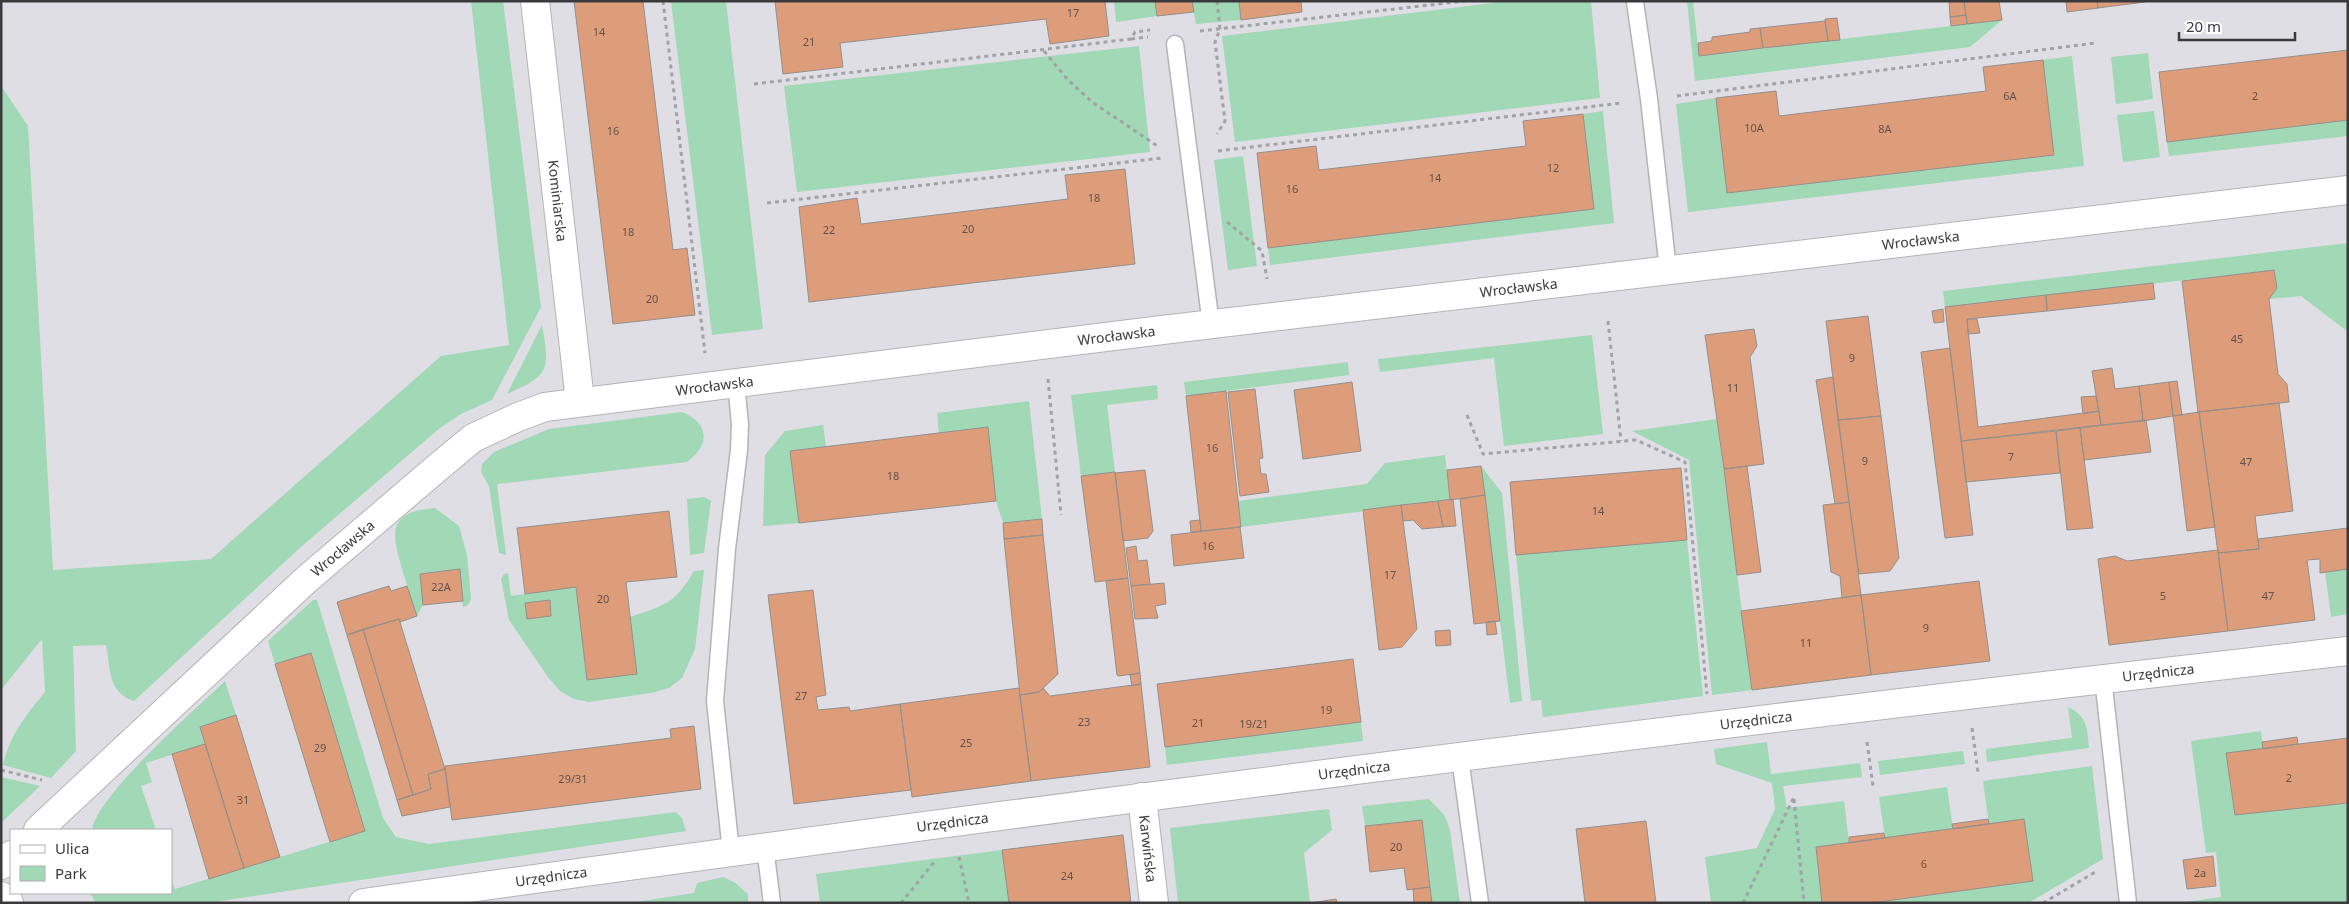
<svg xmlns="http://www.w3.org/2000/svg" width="2349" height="904" viewBox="0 0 2349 904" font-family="'Noto Sans',sans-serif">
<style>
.green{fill:#a1d8b5;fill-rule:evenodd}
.building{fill:#de9d7a;stroke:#948f8c}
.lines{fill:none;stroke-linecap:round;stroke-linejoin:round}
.lane-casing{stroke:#b4b3b8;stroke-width:19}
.street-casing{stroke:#b4b3b8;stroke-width:30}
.path{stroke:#a3a2a7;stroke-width:3;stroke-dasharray:4 4;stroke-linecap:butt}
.lane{stroke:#fff;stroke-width:16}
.street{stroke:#fff;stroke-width:28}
.labels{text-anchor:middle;stroke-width:4;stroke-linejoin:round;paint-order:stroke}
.number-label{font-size:11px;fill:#63524c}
.street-label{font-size:14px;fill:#3a393c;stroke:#fff}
</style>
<rect width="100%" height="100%" fill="#dfdee4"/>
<path class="green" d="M471,1H503L541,307L492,400L461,414L440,428L302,546L134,701C107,692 111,669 106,645L73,646L76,751L51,778L3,765C10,735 26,715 45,692L42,639L1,690V86L28,126L53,570L211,559L441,356L509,345Z
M671,1H726L763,329L712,335Z
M1114,1H1155L1157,16L1116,22Z
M1192,1H1239L1241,20L1196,24Z
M1509,1H1591L1600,98L1235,142L1222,36Z
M1687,1H1693L1699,56L2002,20L1970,47L1695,81Z
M1139,46L1150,152L797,192L784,86Z
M2148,53L2153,99L2116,104L2111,57Z
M2072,56L2084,166L1688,212L1676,104L1716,98L1728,193L2054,155L2043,60Z
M1603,111L1614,223L1270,265L1268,248L1594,209L1583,114Z
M2154,111L2160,157L2123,162L2117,115Z
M2348,120V136L2169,156L2167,142Z
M1243,156L1257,266L1228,270L1214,160Z
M2348,243V332L2301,296L2269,299L2277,288L2274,270L1945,307L1943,291Z
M542,325C550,370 550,375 507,394Z
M1592,335L1603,434L1504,446L1494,358L1380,372L1378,359Z
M1348,362L1349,375L1186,396L1184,382Z
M1157,385L1158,399L1107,405L1115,472L1081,476L1071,395Z
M1029,401L1042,519L1003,523L996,501L988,427L939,433L937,413Z
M682,412C709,423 711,445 687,462L497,484L506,555L499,553L489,486L481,472L482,464L494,452L549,429Z
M1717,419L1752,690L1712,695L1689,460L1632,431Z
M823,425L826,447L790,451L799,523L763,526L765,455L785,431Z
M1445,455L1450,500L1241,527L1238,501L1367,484L1385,463Z
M1481,466L1502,493L1522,701L1510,703Z
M704,497L711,501L704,553L690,555L687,499Z
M435,508L459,526L467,555L471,599L468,605L463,607L459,569L420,574L423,605L417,616C412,600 407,585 402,569C391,531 388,512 435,508Z
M1687,540L1703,696L1543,717L1541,700L1531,701L1516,555Z
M2348,569V614L2331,617L2325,572Z
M704,570L695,649L682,678L669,688L651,693L589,702L574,699L560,691L548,677L509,620L501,579L504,574L508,573L511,596L576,587L587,680L637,674L630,617C665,605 675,604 694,571ZM549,600L551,616L527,619L525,603Z
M313,600H317L383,818L396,837L429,844L676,812L682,818L686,831L207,903H96L90,893H171V879L175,889L365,831L311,654L275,664L268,641Z
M225,681L236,715L200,727L205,744L146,763L152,782L141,786L156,830H92C96,796 197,708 225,681Z
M2068,707C2088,717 2087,728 2089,748L1987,762L1986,749L2072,738Z
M1361,722L1363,741L1167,765L1165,747Z
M2261,731L2263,749L2226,753L2235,815L2348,803V903H2179L2221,897L2216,852L2206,853L2191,741Z
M1767,742L1771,774L1860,763L1862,777L1783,786L1787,808L1844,801L1849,843L1816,847L1822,903H1711L1705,857L1757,848L1775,809L1772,783L1716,764L1714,749Z
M1963,751L1965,764L1880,775L1878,761Z
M2092,766L2103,859L2028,903H1871L2033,881L2024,820L1989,824L1983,781Z
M1,777L40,786L1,823Z
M1947,787L1953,829L1885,838L1879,797Z
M1429,799L1445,816L1450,830L1460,903H1432L1422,820L1365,826L1362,806Z
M1329,809L1332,830L1304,853L1310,903H1178L1170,828Z
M1002,850L1009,903H820L816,874Z
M723,877L734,882L748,894V903H630L694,893L697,883Z"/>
<path class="building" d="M574,1H643L673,250L687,248L695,315L613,324Z
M775,1H1105L1109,36L1050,44L1046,19L840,43L843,67L783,74Z
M1155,1H1192L1194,12L1157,16Z
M1239,1H1301L1302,12L1241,20Z
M1949,1H1964L1966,15L1950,17Z
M1964,1H1999L2002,20L1967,24Z
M2066,1H2097L2098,8L2067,12Z
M2097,1H2145V2L2098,8Z
M1966,15L1967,24L1951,26L1950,17Z
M1837,18L1840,40L1828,41L1825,19Z
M1825,21L1828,41L1763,48L1760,28Z
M1760,28L1763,48L1699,56L1698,43L1712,41V37L1750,32V29Z
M2348,50V120L2167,142L2159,72Z
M2043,60L2054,155L1727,193L1716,98L1776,91L1779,116L1986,91L1983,67Z
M1583,114L1594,209L1268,248L1257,153L1316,146L1319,170L1526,146L1523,121Z
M1125,169L1135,264L809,302L799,207L857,198L861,224L1068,199L1065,175Z
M2274,270L2277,288L2269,299L2278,374L2287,384L2289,402L2198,412L2182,281Z
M2153,283L2155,299L2047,311L2046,295Z
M2046,295L2047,311L1967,319L1978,427L2099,411L2101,425L1961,441L1945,307Z
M1943,309L1944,322L1934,323L1932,311Z
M1868,316L1881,416L1838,420L1826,321Z
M1967,319H1977L1980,333L1968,334Z
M1754,329L1757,346L1750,357L1764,464L1724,469L1705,335Z
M1950,348L1973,535L1945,538L1921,352Z
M2112,368L2115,389L2139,386L2143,421L2101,425L2092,371Z
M1833,377L1849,502L1835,504L1816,380Z
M2177,381L2182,415L2173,416L2169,382Z
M1352,382L1361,451L1303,459L1294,390Z
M2169,382L2173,416L2143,421L2139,386Z
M1255,389L1263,458L1259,459L1261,474H1266L1269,492L1240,496L1228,392Z
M1226,391L1241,527L1201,531L1186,396Z
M2096,396L2099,411L2083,414L2081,397Z
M2279,403L2293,511L2255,516L2259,549L2218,553L2199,412Z
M2199,412L2215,527L2187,531L2173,416Z
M1881,416L1899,558L1890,571L1859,574L1838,420Z
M2146,420L2151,452L2084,460L2080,428Z
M988,427L996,501L799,523L790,451Z
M2080,428L2093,528L2067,530L2056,431Z
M2056,431L2060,473L1966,482L1961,441Z
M1481,466L1485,495L1450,500L1447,470Z
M1747,466L1761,572L1737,575L1724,469Z
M1681,468L1687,540L1516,555L1510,482Z
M1145,470L1153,531L1148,538L1123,541L1115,473Z
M1115,472L1128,578L1095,582L1081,476Z
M1485,495L1500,621L1474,624L1460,499Z
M1453,499L1456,526L1443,527L1438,501Z
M1438,501L1443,527L1422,529L1413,520L1403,521L1401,505Z
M1849,502L1861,595L1842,598L1840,576L1831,572L1823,505Z
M1401,505L1417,629L1402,647L1379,650L1363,510Z
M669,511L677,577L626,582L637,674L587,680L576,587L525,594L517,528Z
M1042,519L1043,535L1004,539L1003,523Z
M1200,520L1201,531L1191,532L1190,521Z
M1240,527L1244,558L1174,566L1171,535Z
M2348,528V569L2320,573V559L2307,560L2315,620L2228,631L2218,553L2259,549L2258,539Z
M1043,535L1058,674L1039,692L1020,695L1004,539Z
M1136,546L1138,561L1147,560L1150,584L1131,586L1126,548Z
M2218,550L2228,631L2109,645L2098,559L2115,556L2127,561Z
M460,569L463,601L423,605L420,574Z
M1128,578L1140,673L1119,676L1117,675L1106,581Z
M1979,581L1990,661L1871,675L1861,595Z
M1164,583L1166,604L1155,606L1158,618L1135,619L1131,586Z
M389,586L391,591L407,586L417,616L400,622L399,619L347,635L337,602Z
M813,590L826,695L816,697L818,710L849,707L850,711L900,704L911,790L794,804L768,595Z
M1861,595L1871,675L1752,690L1741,611Z
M550,600L551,616L527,619L525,603Z
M399,619L445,769L428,774L431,789L413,795L363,629Z
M1495,621L1497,634L1487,635L1486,622Z
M363,629L413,795L397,800L347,635Z
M1450,630L1451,645L1436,646L1435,631Z
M311,653L365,831L330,842L275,664Z
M1353,659L1361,722L1165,747L1157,684Z
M1140,673L1141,684L1132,686L1130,675Z
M1141,684L1150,767L1031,781L1020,695L1039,692L1043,688L1050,696Z
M1019,688L1031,781L912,797L900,704Z
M236,715L280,857L244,868L200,727Z
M694,726L701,789L452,820L445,766L671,738L670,729Z
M2297,737L2298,744L2263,749L2262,742Z
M2348,738V803L2235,815L2226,753Z
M205,744L244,868L209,879L172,754Z
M445,769L450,807L402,816L397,800L431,789L428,774Z
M1988,819L1989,824L1953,829L1952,824Z
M2024,819L2033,881L1871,903H1822L1816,847Z
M1422,820L1430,887L1407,890L1404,868L1370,872L1365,826Z
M1646,821L1656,903H1585L1576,829Z
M1884,833L1885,838L1849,843V837Z
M1123,835L1131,903H1009L1002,850Z
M2213,856L2216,886L2187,889L2183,860Z
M1430,887L1432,903H1414L1413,889Z
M1336,899L1337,903H1311Z"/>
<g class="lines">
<g class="lane-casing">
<path id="lane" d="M1635,2L1649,99L1668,270
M1175,44L1211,325
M2103,678L2128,903
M1460,758L1480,903
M765,847L772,903
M731,852L715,701L727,549L739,450L740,424L736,383"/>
</g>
<g class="street-casing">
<g id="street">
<path id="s1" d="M535,1L580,401"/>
<path id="s2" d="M1142,797L1154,903"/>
<path id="s3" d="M38,830L307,579L437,468L473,438L518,417L545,407L1162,330L2348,190"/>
<path d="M1,865L11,855"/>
<path d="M1,896L9,903"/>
<path id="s4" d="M363,903C1023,810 1685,726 2348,651"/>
</g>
</g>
<path class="path" d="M663,1L705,353
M1217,1L1220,29L1215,42L1225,121L1217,134
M1200,31L1465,1
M1131,39L1148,37
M1044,51L1068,80L1092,102L1159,147
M754,84L1131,39L1135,32L1150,30
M1677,96L2096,43
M1218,151L1621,103
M767,203L1162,158
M1227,222L1262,251L1267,279
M1608,321L1621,441
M1048,379L1061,515
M1467,415L1483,454L1636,440L1685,462L1707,694
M1972,728L1978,772
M1867,742L1873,786
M1,770L42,780
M1794,799L1804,903
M959,857L969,903
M901,903L935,861
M1743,903L1794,797
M2043,903L2097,871"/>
<use href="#lane" class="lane"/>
<use href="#street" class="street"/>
</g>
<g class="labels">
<g class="number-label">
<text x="1073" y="17">17</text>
<text x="599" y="36">14</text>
<text x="809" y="46">21</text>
<text x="2010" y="100">6A</text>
<text x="2255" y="100">2</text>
<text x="1754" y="132">10A</text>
<text x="1885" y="133">8A</text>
<text x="613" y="135">16</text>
<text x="1553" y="172">12</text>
<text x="1435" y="182">14</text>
<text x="1292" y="193">16</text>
<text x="1094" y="202">18</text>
<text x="968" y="233">20</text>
<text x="829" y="234">22</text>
<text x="628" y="236">18</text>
<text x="652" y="303">20</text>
<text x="2237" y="343">45</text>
<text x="1852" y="362">9</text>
<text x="1733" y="392">11</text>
<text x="1212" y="452">16</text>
<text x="2011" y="461">7</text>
<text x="1865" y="465">9</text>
<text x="2246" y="466">47</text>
<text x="893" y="480">18</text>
<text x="1598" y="515">14</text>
<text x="1208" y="550">16</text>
<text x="1390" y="579">17</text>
<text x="441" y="591">22A</text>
<text x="2163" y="600">5</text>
<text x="2268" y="600">47</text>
<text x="603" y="603">20</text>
<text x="1926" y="632">9</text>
<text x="1806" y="647">11</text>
<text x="801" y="700">27</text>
<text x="1326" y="714">19</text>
<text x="1084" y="726">23</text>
<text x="1198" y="727">21</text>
<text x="1254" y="728">19/21</text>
<text x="966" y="747">25</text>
<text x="320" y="752">29</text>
<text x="2289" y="782">2</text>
<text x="573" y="783">29/31</text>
<text x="243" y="804">31</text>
<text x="1396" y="851">20</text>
<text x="1924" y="868">6</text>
<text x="2200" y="877">2a</text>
<text x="1067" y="880">24</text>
</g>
<g class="street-label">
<text dy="5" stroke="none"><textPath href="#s1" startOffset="201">Kominiarska</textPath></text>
<text dy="5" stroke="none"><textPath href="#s3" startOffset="2050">Wrocławska</textPath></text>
<text dy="5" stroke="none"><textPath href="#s3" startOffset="1645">Wrocławska</textPath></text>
<text dy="5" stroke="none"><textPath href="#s3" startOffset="1240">Wrocławska</textPath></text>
<text dy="5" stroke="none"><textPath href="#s3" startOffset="835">Wrocławska</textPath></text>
<text dy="5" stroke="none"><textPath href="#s3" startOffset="415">Wrocławska</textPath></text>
<text dy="5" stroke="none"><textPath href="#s4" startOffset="1810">Urzędnicza</textPath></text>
<text dy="5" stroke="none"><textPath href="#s4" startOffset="1405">Urzędnicza</textPath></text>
<text dy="5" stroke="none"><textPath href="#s4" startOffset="1000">Urzędnicza</textPath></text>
<text dy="5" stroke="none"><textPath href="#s4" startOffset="595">Urzędnicza</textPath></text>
<text dy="5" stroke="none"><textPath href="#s2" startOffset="52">Karwińska</textPath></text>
<text dy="5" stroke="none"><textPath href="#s4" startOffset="190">Urzędnicza</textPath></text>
</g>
</g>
<rect width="2349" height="904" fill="none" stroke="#3a393c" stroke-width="5"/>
<rect x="10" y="829" width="162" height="65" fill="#ffffff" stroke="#b0b0b1"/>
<rect x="20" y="845" width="25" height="8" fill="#ffffff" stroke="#b0b0b1"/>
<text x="55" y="854" font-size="15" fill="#3a393c">Ulica</text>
<rect x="20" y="866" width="25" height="15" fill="#a1d8b5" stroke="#b0b0b1"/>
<text x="55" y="879" font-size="15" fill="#3a393c">Park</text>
<path d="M2179 32v8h116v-8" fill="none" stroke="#3a393c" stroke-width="2.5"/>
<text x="2186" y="32" font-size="15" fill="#3a393c" stroke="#ffffff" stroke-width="4" paint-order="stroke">20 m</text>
</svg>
